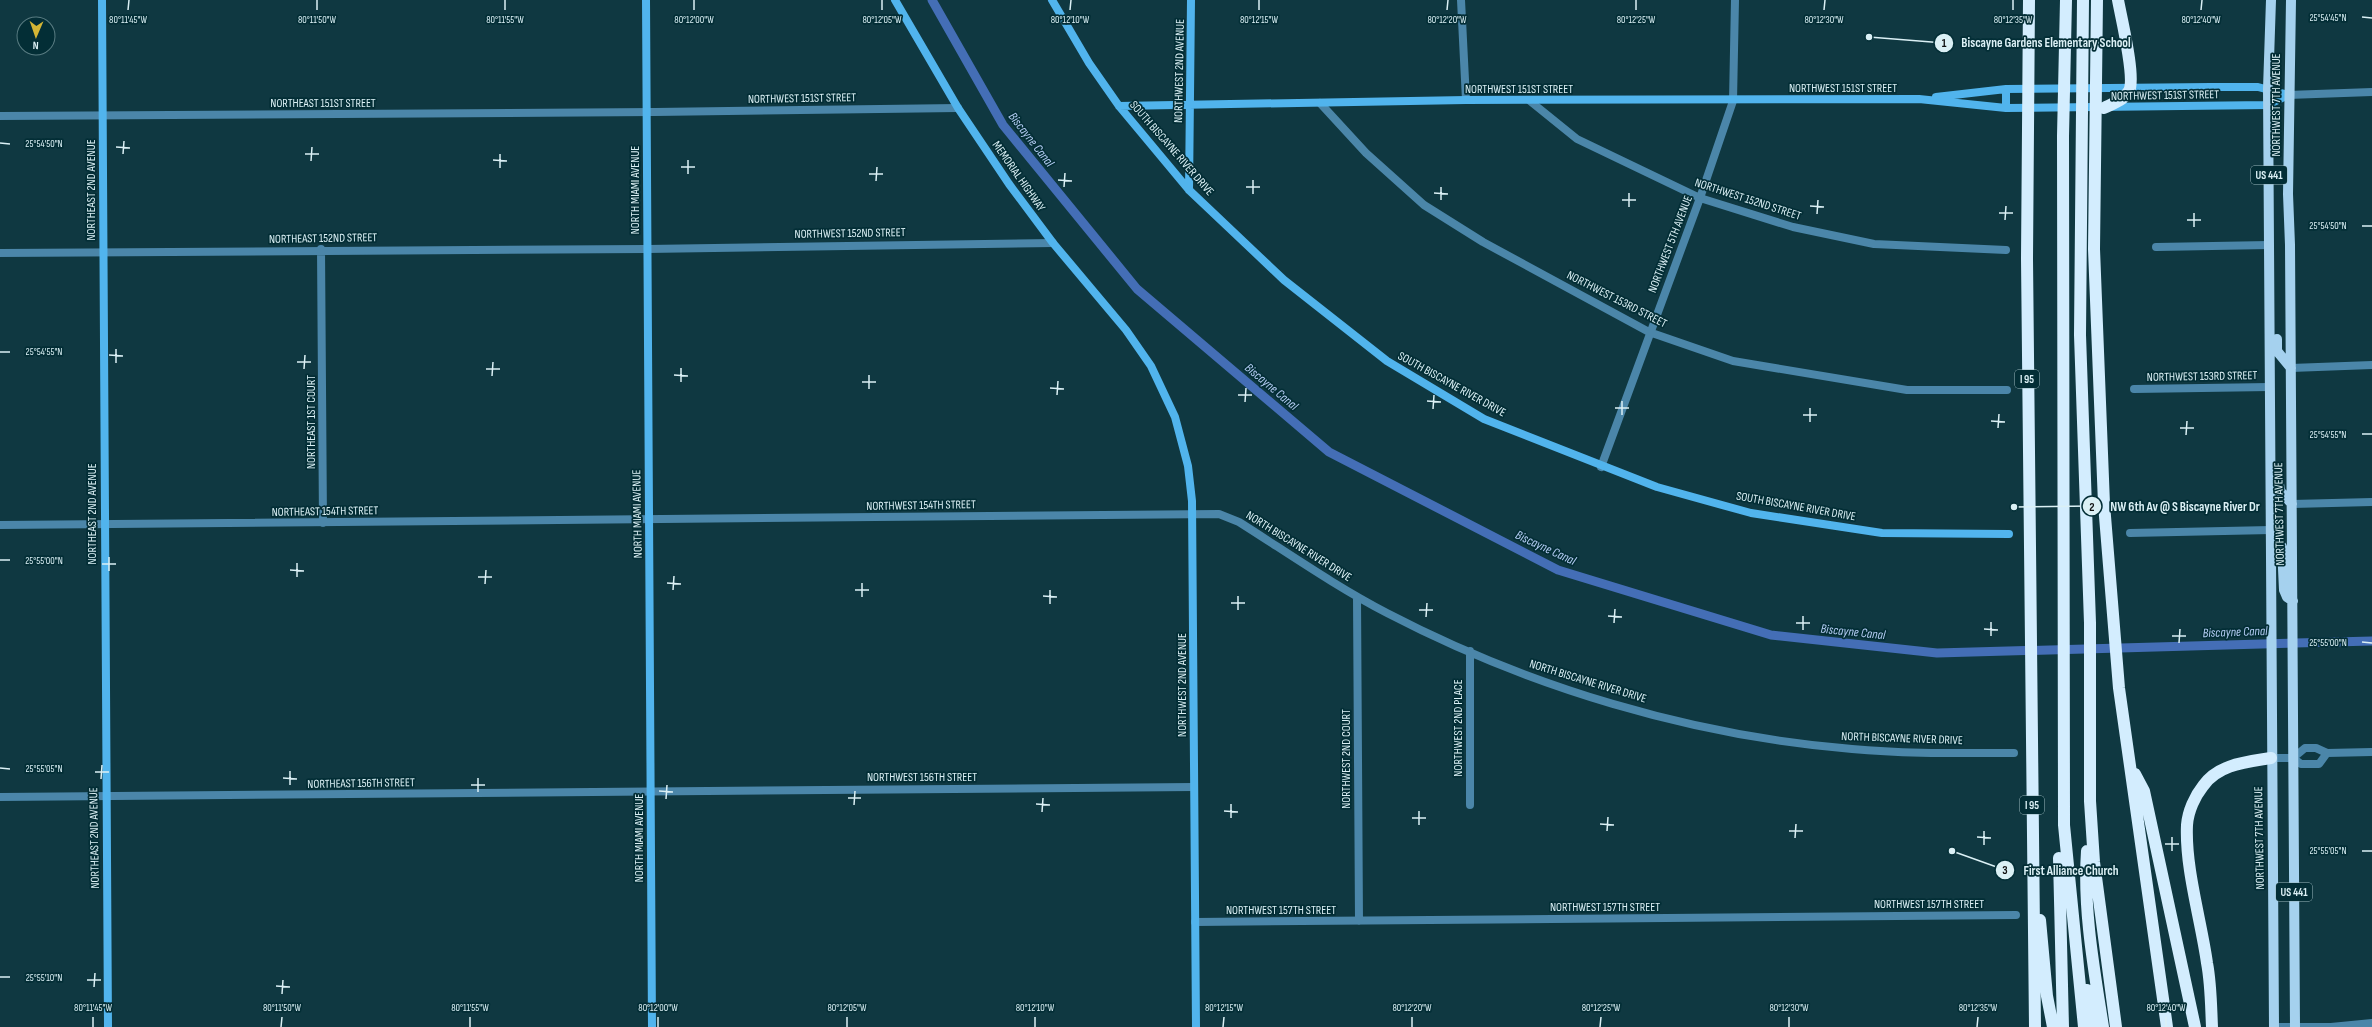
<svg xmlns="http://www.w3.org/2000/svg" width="2372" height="1027" viewBox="0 0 2372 1027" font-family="'Sofia Sans Condensed',sans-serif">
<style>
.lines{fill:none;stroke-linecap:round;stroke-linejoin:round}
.canal{stroke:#446eb6;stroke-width:9}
.street{stroke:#4b86a9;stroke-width:8}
.secondary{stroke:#51b4ed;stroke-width:8}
.primary{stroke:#a5d1ee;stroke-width:10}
.highway{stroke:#d3edfe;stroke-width:12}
.ticks{fill:none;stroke:#dbf0f5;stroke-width:1.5}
.labels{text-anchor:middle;stroke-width:3.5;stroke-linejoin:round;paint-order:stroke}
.shield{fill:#032e36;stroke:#9ab6bc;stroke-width:1}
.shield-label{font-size:11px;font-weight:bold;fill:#dbf0f5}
.street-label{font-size:12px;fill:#dbf0f5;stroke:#032e36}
.water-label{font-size:13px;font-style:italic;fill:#b5cdf4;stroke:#032e36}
.ticks-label{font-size:10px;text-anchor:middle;fill:#dbf0f5;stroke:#032e36;stroke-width:3.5;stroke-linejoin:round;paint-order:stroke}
.leader{fill:none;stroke:#dbf0f5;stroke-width:1.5}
.callout-dot{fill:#dbf0f5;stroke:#032e36;stroke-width:1.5}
.mark-label{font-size:12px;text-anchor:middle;font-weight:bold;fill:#111}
.callout-label{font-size:13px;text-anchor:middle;font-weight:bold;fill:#dbf0f5;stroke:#032e36;stroke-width:3.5;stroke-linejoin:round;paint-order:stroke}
</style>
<rect width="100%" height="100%" fill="#0f3841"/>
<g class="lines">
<path class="canal" d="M932,0L1003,125L1137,289L1329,452L1558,570L1771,635L1937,653L2372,641"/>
<path class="street" d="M1461,0L1466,100
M2288,95L2372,92
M1530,101L1577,139L1700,198L1793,227L1874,244L2006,250
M1320,103L1366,153L1424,205L1483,242L1649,332L1733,361L1907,390H2007
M0,116L655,112L958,108
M2156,247L2269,245
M321,249L323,523
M0,253L647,249L1053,243
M2291,368L2372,365
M2134,389L2270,387
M1601,467L1700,198L1733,101L1735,0
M2292,504L2372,502
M0,525L1219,514L1239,522C1288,553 1335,586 1387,613C1529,687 1692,736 1852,749C1906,754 1960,753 2014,753
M2130,533L2271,530
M1357,597L1359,921
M2271,758H2293L2305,748H2316L2327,753L2372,752
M2293,758L2301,764H2319L2327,753
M0,797L1194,787
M1470,805V651
M1195,922L2016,915
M2274,1027H2331L2372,1023"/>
<path class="secondary" d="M102,0L108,1027
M646,0L652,1027
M895,0L958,108L1009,184L1053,243L1126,330L1151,366L1175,417L1188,466L1192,501L1196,1027
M1052,0L1089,63L1119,106L1189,190L1284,280L1387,361L1484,419L1657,487L1751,513L1882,533L2009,534
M1936,97L2006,89L2211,87H2258L2288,95
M1119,106L1466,100L1919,99L2006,108L2268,105L2288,95
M2006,108V89
M1189,190L1191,0"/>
<path class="primary" d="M2271,0L2268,89L2274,1027
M2291,0L2288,194L2290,245L2295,1027
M2277,339V351L2291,368
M2277,469L2280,491L2292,504
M2271,530L2282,547L2284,590L2287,597L2293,601"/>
<path class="highway" d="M2029,0L2027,259L2035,1027
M2066,0L2063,136L2064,825L2084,1027
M2083,0L2080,335L2090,623V801L2094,862L2116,1027
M2097,0L2094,249L2104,504L2119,688L2167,1027
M2104,108C2112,104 2124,100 2129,91C2136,78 2121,17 2118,0
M2135,774L2144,791L2195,1027
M2087,851C2083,910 2094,969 2103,1027
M2059,858L2063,1027
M2040,920L2047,996L2053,1027
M2087,990L2094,1027
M2212,1027C2211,1006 2211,984 2207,963C2201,920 2185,868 2187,825C2188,811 2195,796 2203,786C2218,764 2247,762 2271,758"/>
</g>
<path class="ticks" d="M128,10L129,0M317,10V0M505,10V0M694,10V0M882,10V0M1070,10L1071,0M1259,10V0M1447,10L1448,0M1636,10V0M1824,10L1825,0M2013,10V0M2201,10L2202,0M2362,17L2372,18M0,143L10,144M116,147L130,148M123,154L124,141M305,154H319M493,160L507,161M311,161L312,147M681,167H695M500,168V154M688,174V160M869,174H883M1058,180L1072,181M876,181L877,167M1064,187L1065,173M1246,187H1260M1434,193L1448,194M1253,194V180M1441,200V187M1622,200H1636M1810,206L1824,207M1629,207V193M1999,213H2013M1817,214L1818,200M2005,220L2006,206M2187,220H2201M2362,226H2372M2194,227V213M0,352H10M109,355L123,356M297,362H311M116,363V349M304,369L305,355M486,369H500M674,375L688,376M492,376L493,362M681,382V368M862,382H876M1050,388L1064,389M869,389V375M1057,395L1058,381M1238,395H1252M1427,401L1441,402M1245,402L1246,388M1615,408H1629M1433,409L1434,395M1622,415V401M1803,415H1817M1991,421L2005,422M1810,422V408M1998,428L1999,414M2180,428H2194M2362,434H2372M2186,435L2187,421M0,560H10M102,564H116M290,570L304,571M109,571V557M297,577V563M478,577H492M667,583L681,584M485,584L486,570M673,590L674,576M855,590H869M1043,596L1057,597M862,597V583M1231,603H1245M1050,604V590M1238,610V596M1419,610H1433M1608,616L1622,617M1426,617L1427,603M1614,623L1615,609M1796,623H1810M1984,629L1998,630M1803,630V616M1991,636V622M2172,636H2186M2362,642L2372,643M2179,643L2180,629M0,768L10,769M95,772H109M283,778L297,779M101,779L102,765M290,785V771M471,785H485M659,791L673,792M478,792V778M848,798H861M666,799L667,785M1036,804L1050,805M854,805L855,791M1224,811L1238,812M1042,812L1043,798M1231,818V804M1412,818H1426M1600,824L1614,825M1419,825V811M1607,831L1608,817M1789,831H1803M1977,837L1991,838M1795,838L1796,824M2165,844H2179M1984,845V831M2172,851V837M2362,851H2372M0,977H10M87,980H101M276,986L290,987M94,987L95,973M282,994L283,980M93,1027V1017M281,1027L282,1017M470,1027V1017M658,1027V1017M847,1027V1017M1035,1027V1017M1223,1027L1224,1017M1412,1027V1017M1600,1027L1601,1017M1789,1027V1017M1977,1027L1978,1017M2166,1027V1017"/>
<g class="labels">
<g class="shield">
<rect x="2251" y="166" width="36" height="18" rx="3"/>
<rect x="2015" y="370" width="24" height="18" rx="3"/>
<rect x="2020" y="796" width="24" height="18" rx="3"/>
<rect x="2276" y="883" width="36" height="18" rx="3"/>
</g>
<g class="shield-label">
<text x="2269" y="179">US 441</text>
<text x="2027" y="383">I 95</text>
<text x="2032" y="809">I 95</text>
<text x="2294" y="896">US 441</text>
</g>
<g class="street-label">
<text transform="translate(1179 71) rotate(-89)" y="4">NORTHWEST 2ND AVENUE</text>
<text x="1843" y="92">NORTHWEST 151ST STREET</text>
<text x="1519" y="93">NORTHWEST 151ST STREET</text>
<text transform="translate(2165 95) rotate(-1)" y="4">NORTHWEST 151ST STREET</text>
<text transform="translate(802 98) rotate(-1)" y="4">NORTHWEST 151ST STREET</text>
<text x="323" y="107">NORTHEAST 151ST STREET</text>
<text transform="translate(2276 105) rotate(-90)" y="4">NORTHWEST 7TH AVENUE</text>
<text transform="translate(1172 148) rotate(49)" y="4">SOUTH BISCAYNE RIVER DRIVE</text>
<text transform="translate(1019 176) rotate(55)" y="4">MEMORIAL HIGHWAY</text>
<text transform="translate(91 190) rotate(-90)" y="4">NORTHEAST 2ND AVENUE</text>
<text transform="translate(635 190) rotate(-90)" y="4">NORTH MIAMI AVENUE</text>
<text transform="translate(1748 199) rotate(18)" y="4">NORTHWEST 152ND STREET</text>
<text transform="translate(850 233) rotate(-1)" y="4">NORTHWEST 152ND STREET</text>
<text transform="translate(323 238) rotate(-1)" y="4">NORTHEAST 152ND STREET</text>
<text transform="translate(1670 244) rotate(-69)" y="4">NORTHWEST 5TH AVENUE</text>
<text transform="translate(1617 299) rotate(27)" y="4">NORTHWEST 153RD STREET</text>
<text transform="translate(2202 376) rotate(-1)" y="4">NORTHWEST 153RD STREET</text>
<text transform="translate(1452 384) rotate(29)" y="4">SOUTH BISCAYNE RIVER DRIVE</text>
<text transform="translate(311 422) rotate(-90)" y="4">NORTHEAST 1ST COURT</text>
<text transform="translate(921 505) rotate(-1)" y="4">NORTHWEST 154TH STREET</text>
<text transform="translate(1796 506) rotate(10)" y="4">SOUTH BISCAYNE RIVER DRIVE</text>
<text transform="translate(325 511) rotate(-1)" y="4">NORTHEAST 154TH STREET</text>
<text transform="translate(92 514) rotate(-90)" y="4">NORTHEAST 2ND AVENUE</text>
<text transform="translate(637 514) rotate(-91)" y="4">NORTH MIAMI AVENUE</text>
<text transform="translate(2279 514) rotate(-91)" y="4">NORTHWEST 7TH AVENUE</text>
<text transform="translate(1299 546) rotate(32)" y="4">NORTH BISCAYNE RIVER DRIVE</text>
<text transform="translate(1588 681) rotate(17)" y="4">NORTH BISCAYNE RIVER DRIVE</text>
<text transform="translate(1182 685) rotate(-90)" y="4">NORTHWEST 2ND AVENUE</text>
<text transform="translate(1458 728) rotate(-90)" y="4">NORTHWEST 2ND PLACE</text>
<text transform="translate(1902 738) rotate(2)" y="4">NORTH BISCAYNE RIVER DRIVE</text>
<text transform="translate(1346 759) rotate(-90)" y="4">NORTHWEST 2ND COURT</text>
<text x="922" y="781">NORTHWEST 156TH STREET</text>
<text transform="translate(361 783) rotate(-1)" y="4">NORTHEAST 156TH STREET</text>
<text transform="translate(94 838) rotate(-91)" y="4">NORTHEAST 2ND AVENUE</text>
<text transform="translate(639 838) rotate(-90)" y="4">NORTH MIAMI AVENUE</text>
<text transform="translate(2259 838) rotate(-91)" y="4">NORTHWEST 7TH AVENUE</text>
<text x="1929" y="908">NORTHWEST 157TH STREET</text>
<text x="1605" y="911">NORTHWEST 157TH STREET</text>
<text x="1281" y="914">NORTHWEST 157TH STREET</text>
</g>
<g class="water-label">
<text transform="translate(1032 139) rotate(52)" y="5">Biscayne Canal</text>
<text transform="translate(1272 386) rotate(40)" y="5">Biscayne Canal</text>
<text transform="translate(1546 547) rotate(25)" y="5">Biscayne Canal</text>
<text transform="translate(1853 631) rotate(6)" y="5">Biscayne Canal</text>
<text transform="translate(2235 631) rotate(-2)" y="5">Biscayne Canal</text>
</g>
</g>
<g class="ticks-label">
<text x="2328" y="21">25°54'45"N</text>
<text x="128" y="23">80°11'45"W</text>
<text x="317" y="23">80°11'50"W</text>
<text x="505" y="23">80°11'55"W</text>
<text x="694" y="23">80°12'00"W</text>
<text x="882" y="23">80°12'05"W</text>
<text x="1070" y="23">80°12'10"W</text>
<text x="1259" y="23">80°12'15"W</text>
<text x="1447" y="23">80°12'20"W</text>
<text x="1636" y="23">80°12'25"W</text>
<text x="1824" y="23">80°12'30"W</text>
<text x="2013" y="23">80°12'35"W</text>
<text x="2201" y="23">80°12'40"W</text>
<text x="44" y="147">25°54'50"N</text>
<text x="2328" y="229">25°54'50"N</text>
<text x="44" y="355">25°54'55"N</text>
<text x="2328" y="438">25°54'55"N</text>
<text x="44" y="564">25°55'00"N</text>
<text x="2328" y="646">25°55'00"N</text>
<text x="44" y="772">25°55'05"N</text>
<text x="2328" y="854">25°55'05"N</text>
<text x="44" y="981">25°55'10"N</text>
<text x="93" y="1011">80°11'45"W</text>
<text x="282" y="1011">80°11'50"W</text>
<text x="470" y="1011">80°11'55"W</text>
<text x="658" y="1011">80°12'00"W</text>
<text x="847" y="1011">80°12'05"W</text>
<text x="1035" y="1011">80°12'10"W</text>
<text x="1224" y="1011">80°12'15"W</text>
<text x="1412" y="1011">80°12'20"W</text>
<text x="1601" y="1011">80°12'25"W</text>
<text x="1789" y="1011">80°12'30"W</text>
<text x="1978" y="1011">80°12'35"W</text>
<text x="2166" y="1011">80°12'40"W</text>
</g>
<path class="leader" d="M1869 37L1944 43M2014 507L2092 506M1952 851L2005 870"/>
<g class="callout-dot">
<circle cx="1869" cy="37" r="4"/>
<circle cx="2014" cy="507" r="4"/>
<circle cx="1952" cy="851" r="4"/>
<circle cx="1944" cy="43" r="10"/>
<circle cx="2092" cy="506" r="10"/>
<circle cx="2005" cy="870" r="10"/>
</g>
<g class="mark-label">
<text x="1944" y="47">1</text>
<text x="2092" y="511">2</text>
<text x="2005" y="874">3</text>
</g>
<g class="callout-label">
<text x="2046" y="47">Biscayne Gardens Elementary School</text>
<text x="2185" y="511">NW 6th Av @ S Biscayne River Dr</text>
<text x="2071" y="875">First Alliance Church</text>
</g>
<g transform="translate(36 36) rotate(182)"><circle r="19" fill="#032e36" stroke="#597c82"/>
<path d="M0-3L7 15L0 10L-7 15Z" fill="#d4b635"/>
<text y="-6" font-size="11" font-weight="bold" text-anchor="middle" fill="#dbf0f5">N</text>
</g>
</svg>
